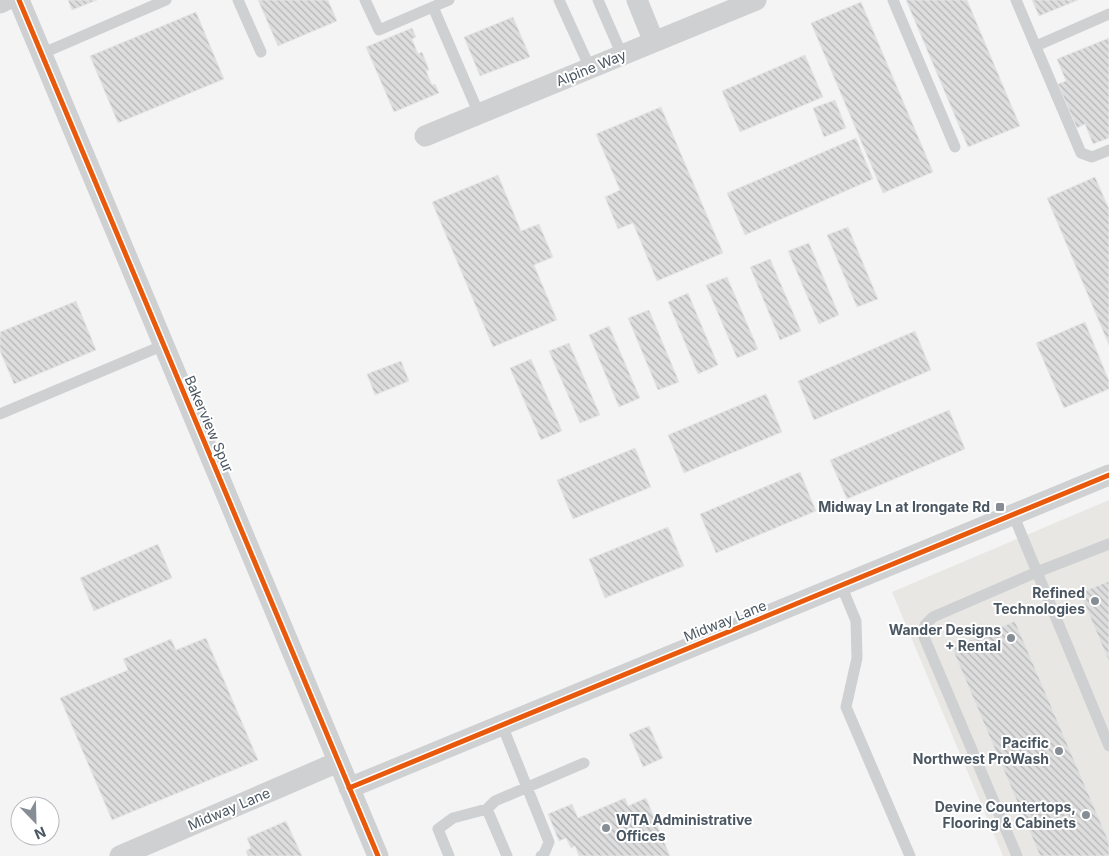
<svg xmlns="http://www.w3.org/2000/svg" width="1109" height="856" viewBox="0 0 1109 856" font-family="Inter,sans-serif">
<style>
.commercial{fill:#e8e7e3}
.building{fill:url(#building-back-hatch);stroke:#e5e6e7}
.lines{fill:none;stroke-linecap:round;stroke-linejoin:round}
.service{stroke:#ced0d2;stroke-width:11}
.minor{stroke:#ced0d2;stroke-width:21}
.cycleway-casing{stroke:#fff;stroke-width:8}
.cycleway{stroke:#e8590c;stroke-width:5}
.poi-dot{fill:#868d94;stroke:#fff;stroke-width:2}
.labels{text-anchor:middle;stroke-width:4;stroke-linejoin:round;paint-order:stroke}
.street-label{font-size:14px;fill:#4a5661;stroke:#fff}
.poi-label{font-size:14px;font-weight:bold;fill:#4a5661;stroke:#fff;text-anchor:end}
</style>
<defs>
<pattern id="building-back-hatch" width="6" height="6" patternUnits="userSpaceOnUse" patternTransform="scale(1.25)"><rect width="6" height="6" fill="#ddddde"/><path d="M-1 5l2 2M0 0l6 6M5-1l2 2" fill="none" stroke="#b5b6b7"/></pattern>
</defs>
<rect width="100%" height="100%" fill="#f4f4f4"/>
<path class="commercial" d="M1109,500V856H1003L892,592Z"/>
<path class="building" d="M68,0H97L72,10Z
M258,0H328L337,21L278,46Z
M906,0H967L1020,126L968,147Z
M1032,0H1078L1039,16Z
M861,2L933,172L883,193L811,23Z
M196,12L224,79L118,123L90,56Z
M513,17L530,57L480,76L464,37Z
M412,28L416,37L412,39L418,54L422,52L429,70L426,71L432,85L435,84L439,93L394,112L366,47Z
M1109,38V138L1093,144L1085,124L1077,128L1058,84L1066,81L1057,59Z
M805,55L823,97L740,132L722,91Z
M835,100L846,128L824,137L813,108Z
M661,107L723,253L657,281L633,223L618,229L605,197L620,190L596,134Z
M856,138L873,179L745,235L727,193Z
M498,175L521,231L539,224L553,257L534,265L557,320L493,347L432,202Z
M1095,177L1109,209V345L1047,198Z
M848,227L878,299L857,307L827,235Z
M809,243L839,315L819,324L788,251Z
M770,259L801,331L780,340L750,267Z
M727,277L758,349L737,358L706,285Z
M688,293L718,365L698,374L668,302Z
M76,301L96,350L14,384L0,351V332Z
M649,310L679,382L658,390L628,318Z
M1085,322L1109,381V389L1064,408L1036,343Z
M609,326L640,398L619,407L589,335Z
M915,331L931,370L814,420L798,381Z
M569,343L600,415L580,423L549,351Z
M531,359L562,431L541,440L510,368Z
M401,361L409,381L375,395L367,374Z
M766,394L782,432L684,473L668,435Z
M949,410L965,449L847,499L830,460Z
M635,448L651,487L573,519L557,480Z
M800,472L816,511L716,553L700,514Z
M668,527L684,566L605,598L589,559Z
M158,544L172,578L94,611L80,578Z
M1109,581V662L1080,593Z
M1015,621L1109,842V856H1040L952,648Z
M206,638L258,760L112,820L60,698L128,670L123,659L171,639L176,650Z
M649,726L663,758L643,767L629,734Z
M625,798L628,806L646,798L670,856H579L575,846L571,848L566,838L559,841L548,814L572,804L578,818Z
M286,821L302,856H248L246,851L251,848L247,838Z"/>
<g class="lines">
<path class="service" d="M238,0L261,52
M365,0L379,30L449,0
M559,0L590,68
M598,0L622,55
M893,0L955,147
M1016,0L1081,153L1092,157L1109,150
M433,7L479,114
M1036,46L1109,14
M41,54L166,0
M0,414L164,345
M1013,514L1109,746
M841,585L856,621L857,658L846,707L910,856
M502,725L549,842L544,854L541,856
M487,809L507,856
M449,856L438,829L453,818L487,809L495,801L584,763
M1017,856L924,637L925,625L933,617L1037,572L1109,544"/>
<path class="minor" d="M19,0L378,856
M637,0L654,42
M0,3L6,0
M425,136L756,0
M349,788L1109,475
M120,856L338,762"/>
<g class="cycleway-casing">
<path id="cycleway" d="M19,0L378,856
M349,788L1109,475"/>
</g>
<use href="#cycleway" class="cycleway"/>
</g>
<g class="poi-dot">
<rect x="995" y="502" width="10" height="10" rx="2.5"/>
<circle cx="1095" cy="601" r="5"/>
<circle cx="1011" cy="638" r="5"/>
<circle cx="1059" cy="751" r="5"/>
<circle cx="1086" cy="815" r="5"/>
<circle cx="606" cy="828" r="5"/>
</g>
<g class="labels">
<g class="street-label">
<text transform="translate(591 68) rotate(-22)" y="5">Alpine Way</text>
<text transform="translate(209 424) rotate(67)" y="5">Bakerview Spur</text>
<text transform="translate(725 621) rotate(-22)" y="5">Midway Lane</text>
<text transform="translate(229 809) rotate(-23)" y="5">Midway Lane</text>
</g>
<g class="poi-label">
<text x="990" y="512">Midway Ln at Irongate Rd</text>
<text x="1085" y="598">Refined<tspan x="1085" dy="16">Technologies</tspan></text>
<text x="1001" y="635">Wander Designs<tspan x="1001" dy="16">+ Rental</tspan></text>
<text x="1049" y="748">Pacific<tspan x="1049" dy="16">Northwest ProWash</tspan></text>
<text x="1076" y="812">Devine Countertops,<tspan x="1076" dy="16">Flooring &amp; Cabinets</tspan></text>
<text x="616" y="825" text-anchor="start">WTA Administrative<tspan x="616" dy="16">Offices</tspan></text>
</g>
</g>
<g transform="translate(35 821) rotate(157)"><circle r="24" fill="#ffffff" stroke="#b7bbc0"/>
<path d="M0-4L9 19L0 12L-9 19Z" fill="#868d94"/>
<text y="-8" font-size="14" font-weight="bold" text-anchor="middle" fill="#4a5661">N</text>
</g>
</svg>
